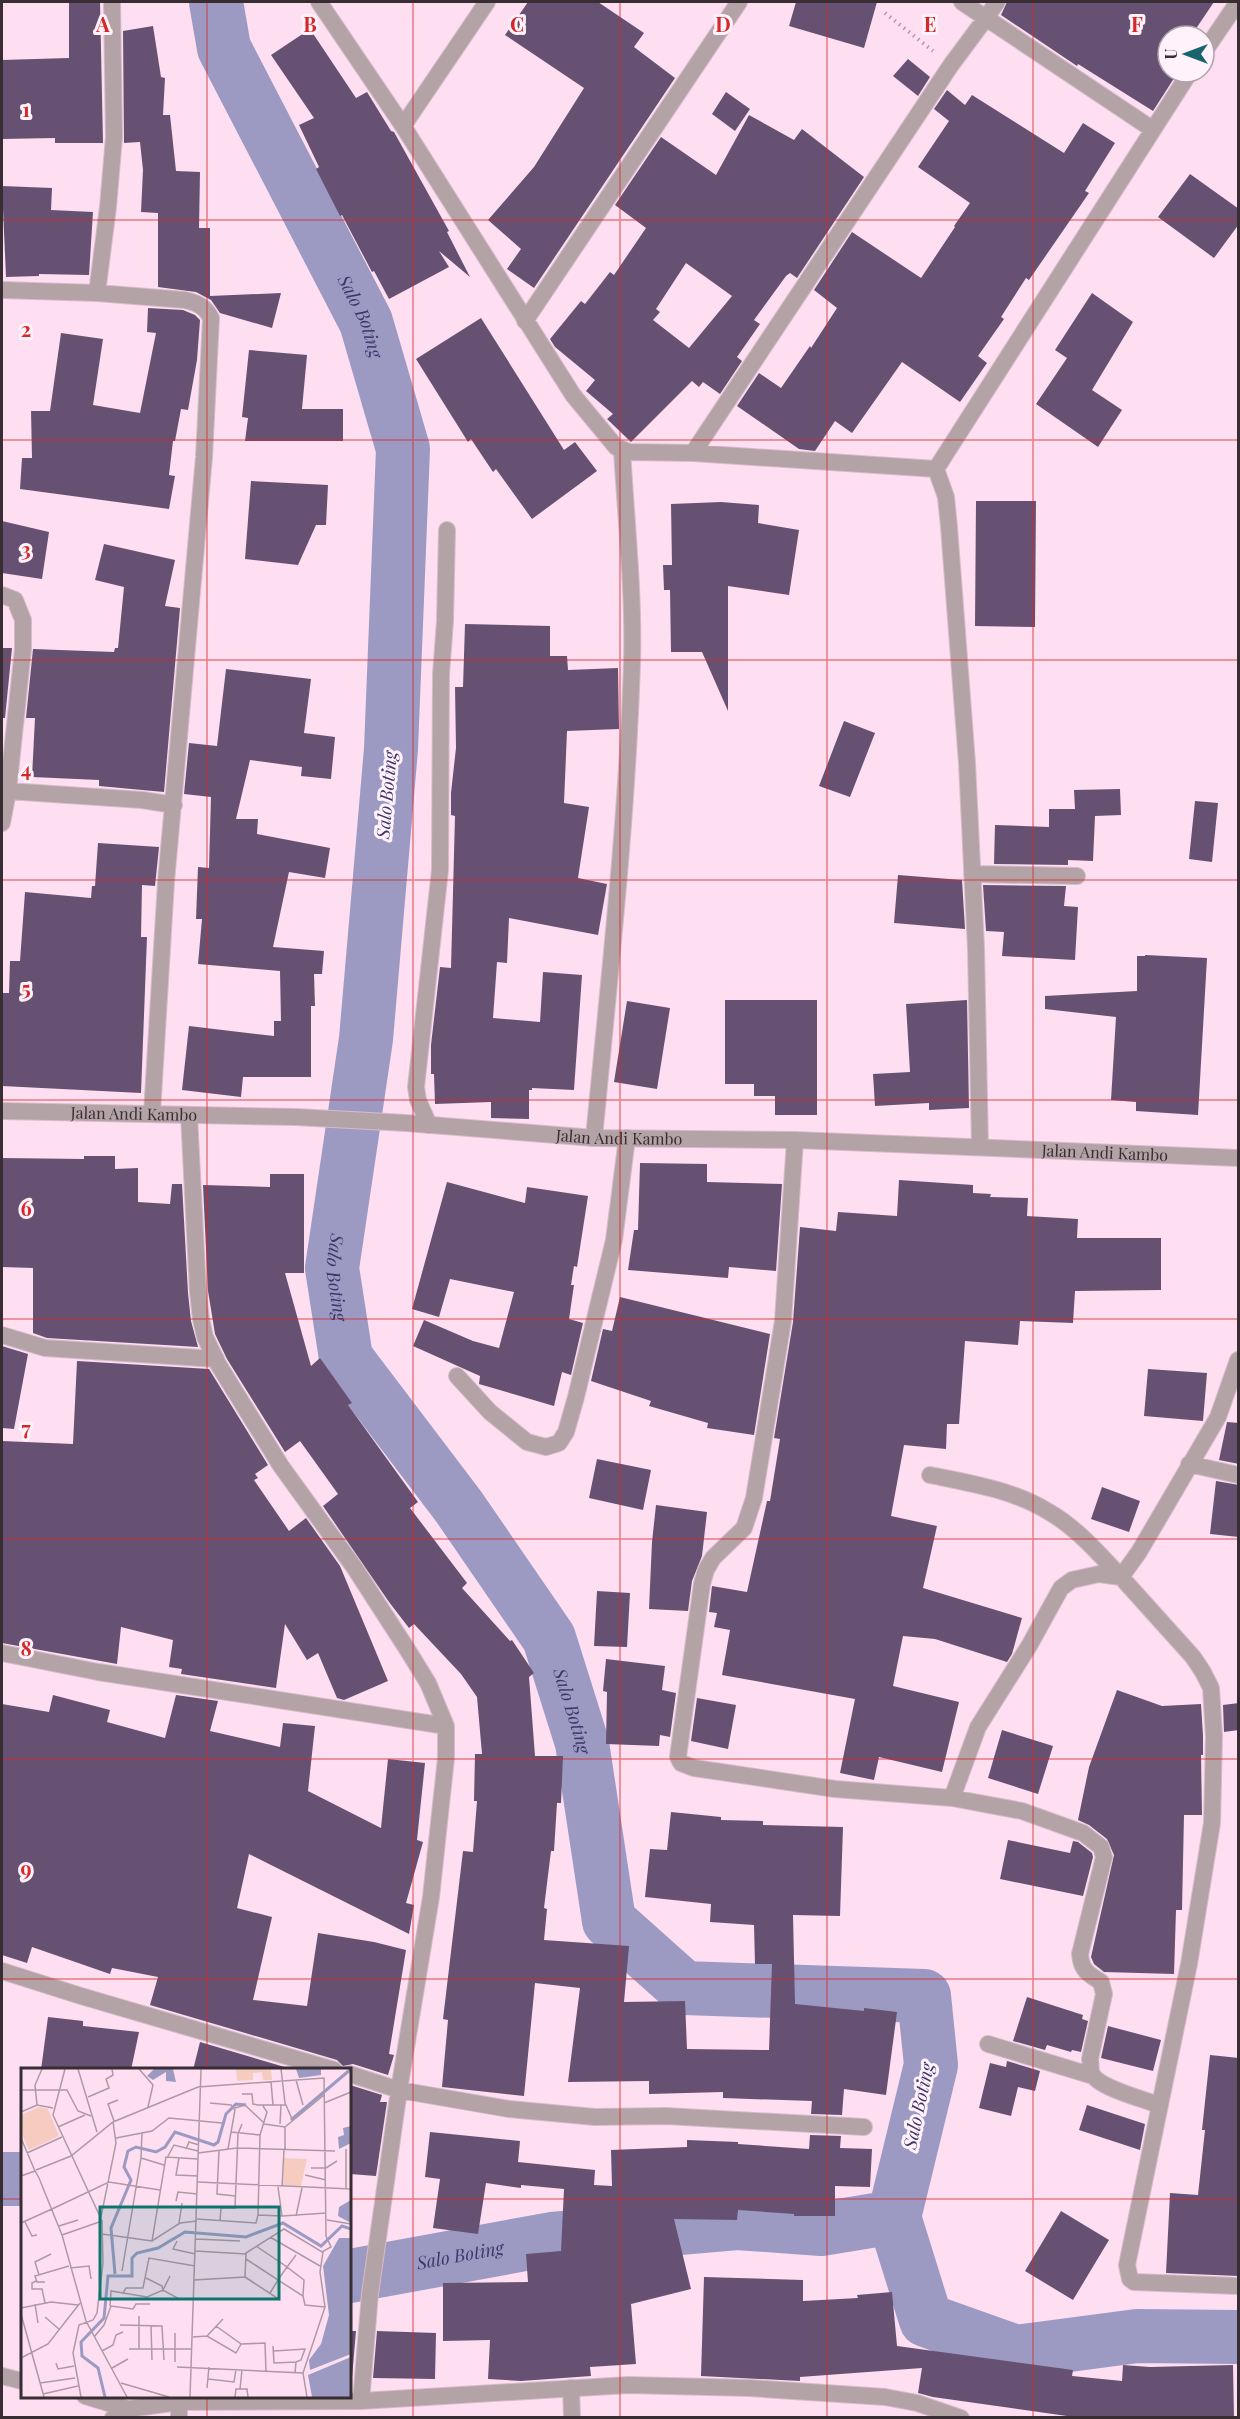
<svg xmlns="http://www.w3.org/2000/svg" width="1240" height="2419" viewBox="0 0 1240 2419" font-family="'Playfair Display',serif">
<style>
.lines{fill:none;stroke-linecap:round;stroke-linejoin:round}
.river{stroke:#9c9ac3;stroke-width:54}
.building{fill:#675172;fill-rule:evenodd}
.minor-casing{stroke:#d7bbcc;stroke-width:18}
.tertiary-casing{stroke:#d7bbcc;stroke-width:18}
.path{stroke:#b199a8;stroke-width:4;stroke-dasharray:1.5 4.5;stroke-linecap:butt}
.minor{stroke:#b3a3a6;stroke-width:16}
.tertiary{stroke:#b3a3a6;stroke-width:16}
.grid{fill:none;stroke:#d62828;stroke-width:1.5;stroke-opacity:0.55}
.labels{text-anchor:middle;stroke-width:6;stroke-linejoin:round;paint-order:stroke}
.street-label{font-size:16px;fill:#392d34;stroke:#fff2fa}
.water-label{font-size:18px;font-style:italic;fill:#3d366b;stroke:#fff2fa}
.inset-river{fill:none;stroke:#9c9ac3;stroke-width:3}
.inset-road{fill:none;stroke:#af98a6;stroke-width:1.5}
.view{fill:#0f766e;fill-opacity:0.15;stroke:#0f766e;stroke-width:3}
.inset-edge{fill:none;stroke:#392d34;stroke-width:3}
.grid-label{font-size:20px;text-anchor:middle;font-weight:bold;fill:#d62828;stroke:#fff2fa;stroke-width:6;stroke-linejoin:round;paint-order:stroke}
</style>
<rect width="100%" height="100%" fill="#fedff2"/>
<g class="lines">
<g class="river">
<path id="s1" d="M216,2L224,48L366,322L403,449L391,749L366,1039L332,1268L346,1358L459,1507L549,1638L582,1743L609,1921L684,1988L924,1996L931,2065L894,2217L926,2320L1016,2352L1137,2336L1238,2337"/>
<path d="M2,2179H22"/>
<path id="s2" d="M350,2276L552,2239L737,2223L821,2229L894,2217"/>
</g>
</g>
<path class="building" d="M69,2H100L103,143H55V138L2,139V60L69,58Z
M528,2H598L644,33L634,47L675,78L534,288L507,269L521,249L488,220L534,167L584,88L505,35Z
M796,2H877L864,48L789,26Z
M1007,2H1214L1191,36H1168V72H1178L1153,111L1078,64L1077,66L1001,15Z
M153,26L161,77L165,78L163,115H170L176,171L200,172L199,228H210V296L281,293L272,328L220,313L211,300L196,292L158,287V213L141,212L143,170L140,142L124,143L123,31Z
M310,29L356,98L367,92L391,131L394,132L449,231L447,232L470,277L439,251L449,267L389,299L374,271L372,272L342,215L340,216L316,169L319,167L299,125L314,118L271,55Z
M908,59L930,77L918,96L893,76Z
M947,90L965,105L972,95L1064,153L1083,123L1115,143L1085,191L1089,193L1029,280L1026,278L1001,317L1004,319L978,356L987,363L960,402L902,362L852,433L835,421L815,451L799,449L737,406L759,373L781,388L810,346L811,348L837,308L814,290L852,232L921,278L955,227L954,226L970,203L918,167L949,121L934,109Z
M726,92L750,109L735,131L712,114Z
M749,115L794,140L802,129L864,177L797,278L790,273L786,276L754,320L760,324L737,357L742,361L720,394L703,382L699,387L692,381L631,442L607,419L613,414L586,391L595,380L555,347L550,339L581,301L585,304L610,272L614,275L646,228L615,205L661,137L716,175ZM686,263L732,296L689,348L653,320L660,312L656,309Z
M1190,174L1239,209V224L1214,258L1158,217Z
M2,186L52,188L51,210L93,212L89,275L39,274V276L6,277Z
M1092,293L1133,322L1092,390L1122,410L1098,447L1036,404L1067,358L1055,350Z
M148,308L183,310L195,315L200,320L197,360L188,410L181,409L175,441H173L169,475L175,476L169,509L20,489L22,458H32L31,411H50L61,333L103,339L93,405L140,413L156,333L147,332Z
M481,318L564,450L575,442L597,471L532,519L496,469L493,472L471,439L468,442L416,359Z
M249,350L307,355L302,409H343V441H245L248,418L242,417Z
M251,481L328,485L326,525H316L298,565L245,559Z
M976,501H1036L1035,627L975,626Z
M721,502L759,505L758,523L799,530L789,595L728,586V711L702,652H671L670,590H664L663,565H672L671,504Z
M2,521L49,532L42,579L2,573Z
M104,544L175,560L165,606L180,608L164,792L99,786V780L32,777L35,718H26L33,649L114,652L115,648H118L124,587L95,580Z
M465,624L550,626V656H567L568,670L618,668L619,729L567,731L564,803L589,807L578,878L607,884L598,935L509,918L507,963L497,962L493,1018L540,1022L543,972L582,975L574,1090L532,1088V1090H529V1119L491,1118V1102L435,1104L434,1074H431V1045L440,967L451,968L455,816L451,815V793L456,748L455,687H463Z
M2,648H12L5,718H2Z
M226,669L311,679L304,733L335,737L331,779L301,776L302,767L250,760L236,819H258L257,834L330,848L325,878L289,872L273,947L324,951L322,974H314L315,1006H311V1077H243L241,1097L182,1090L189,1026L274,1036V1021H281L280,971L198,964L202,919H196L198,867L209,868L211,797L184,794L189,743L217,746Z
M844,721L875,733L850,797L819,786Z
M1120,789L1121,815L1095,816L1093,861L1068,860V865L994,864L995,825L1049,827V809H1075L1074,790Z
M1195,801L1218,803L1212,862L1189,859Z
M98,843L159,847L155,886L142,885L141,937H147L141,1093L2,1086V993H9L10,961H20L25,892L91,898L92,886H95Z
M898,875L962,880L965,929L894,923Z
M983,885L1066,886L1064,906L1078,907L1075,960L1002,956L1004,932L986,931Z
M1145,955L1207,958L1198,1115L1136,1111V1102L1111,1100L1116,1017L1045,1009V996L1137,991V956H1145Z
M725,1000H817V1115H775V1096H754V1084H725Z
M967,1000L969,1108L929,1110V1103L875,1106L873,1074L910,1072L906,1004Z
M627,1001L670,1008L657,1089L614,1082Z
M84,1156H115V1169L138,1168V1202L170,1204L172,1184H182L188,1293L191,1321L198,1347L47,1338L33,1333V1268L2,1267V1158L84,1159Z
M640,1163L707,1164V1182L782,1184L776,1271L729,1267L728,1278L628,1270L634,1230H638Z
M270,1174H304V1273H285L311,1366L320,1358L352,1403L348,1405L418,1502L410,1508L467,1583L462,1588L510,1641L512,1640L534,1673L529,1677L535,1756H563L561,1803H557L554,1851H551L544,1908L547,1909L544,1940L629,1946L624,2002L685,2001L687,2049L769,2050L772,1964H755L754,1925L710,1922L711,1904L645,1897L650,1849L667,1850L671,1812L721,1817V1820L763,1821V1825L843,1827L840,1916L793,1915L795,2004L864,2011V2008L897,2012L886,2095L844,2089L842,2115L811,2114L812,2101L723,2098V2092L649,2094V2081L568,2082L580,1988L535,1983L524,2096L442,2087L448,2020L443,2019L463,1851L473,1852L477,1801H474L475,1754H482L477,1697L461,1674L414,1624L409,1628L389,1602L323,1506L338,1494L300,1441L285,1452L227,1359L215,1334L208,1291L203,1185L270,1187Z
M899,1180L973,1185V1193L991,1194L990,1197L1028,1198L1027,1216L1078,1219L1077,1238H1161V1290L1075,1291L1073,1323L1020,1321L1018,1345L965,1341L959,1424H947L946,1449L904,1445L891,1516L937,1526L923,1588L1022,1618L1012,1654L1007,1662L935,1639L903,1636L893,1686L959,1702L942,1772L879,1757L874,1780L840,1773L855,1699L722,1675L730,1630L714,1627L717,1613L709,1612L712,1586L747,1592L767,1501H770L780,1439L774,1438L793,1322L800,1227L836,1231L838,1212L897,1216Z
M447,1182L525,1203L527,1187L588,1196L577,1267L574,1266L571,1285H574L569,1319L583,1323L571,1375L562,1372L554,1406L479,1384L480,1376L413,1346L424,1320L473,1341L499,1348L514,1292L450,1279L439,1317L412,1309Z
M620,1297L770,1334L754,1435L707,1428L708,1423L649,1406L651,1401L591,1381L603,1329L612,1331Z
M2,1346L28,1354L14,1429L2,1428Z
M77,1361L209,1369L268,1465L255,1474L258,1478L254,1480L289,1531L306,1518L340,1566L388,1681L344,1700L337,1698L318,1653L307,1660L285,1624L276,1688L181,1674L182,1669L169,1667L173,1640L121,1627L117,1664L2,1643V1441L73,1444Z
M1148,1369L1207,1373L1203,1421L1144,1416Z
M1227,1422L1239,1423V1464L1219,1460Z
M597,1459L651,1470L643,1510L589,1498Z
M1216,1481L1239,1485V1537L1210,1534Z
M1102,1487L1140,1501L1129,1532L1091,1519Z
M656,1505L707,1512L702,1556L692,1581L688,1611L649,1609L652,1542Z
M597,1591L630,1593L627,1647L594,1646Z
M606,1659L665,1666L662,1690L676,1693L670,1737L660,1735L659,1746L606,1744L607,1692L603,1691Z
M1117,1690L1162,1706L1201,1704L1203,1736V1755H1201L1202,1815H1184L1182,1910H1176L1174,1974L1104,1972L1094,1964L1091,1957L1114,1855L1107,1839L1089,1825L1078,1820L1089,1767Z
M53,1695L110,1710L107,1722L165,1738L176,1695L218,1701L210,1731L280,1747L283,1723L315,1726L308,1791L381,1828L388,1759L425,1763L417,1840L423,1842L406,1903L414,1905L409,1934L249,1854L237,1908L272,1917L253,2000L307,2006L318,1933L374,1942L406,1950L389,2054L394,2055L388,2075L353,2064L343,2066L337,2060L150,2005L158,1977L112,1968L110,1974L32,1947L27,1963L2,1955V1704L49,1712Z
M697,1698L736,1705L728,1749L691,1741Z
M1239,1703V1730L1224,1732L1223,1705Z
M1002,1730L1053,1746L1038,1794L988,1778Z
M1008,1840L1070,1853L1073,1841L1078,1842L1092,1853L1093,1857L1083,1896L1000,1879Z
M1027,1997L1083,2015L1082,2019L1088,2021L1081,2052L1072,2050L1071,2052L1047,2045L1045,2050L1013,2041Z
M48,2017L83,2021V2026L139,2032L131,2070H41Z
M1108,2026L1161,2040L1153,2071L1101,2058Z
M200,2042L295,2070H193Z
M1210,2055L1239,2058V2276L1166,2273L1170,2193L1198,2195L1205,2130H1202Z
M1007,2061L1040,2071L1035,2091L1018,2087L1011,2116L979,2108L990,2063L1006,2067Z
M350,2085L382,2095L380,2102H387L376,2176L350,2174Z
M1087,2105L1145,2124L1140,2150L1079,2130Z
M430,2132L520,2141L518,2162L595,2170L594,2185L612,2186L611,2150L687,2147V2140L738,2142V2144L809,2149L810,2135L841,2136L840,2148L872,2149L870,2187L835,2186V2216H794V2214L738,2210L737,2220L674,2219L691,2289L631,2304L636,2364L590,2367L591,2376L521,2381L488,2379L490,2340L443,2341V2283L528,2282L526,2254L561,2251L564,2189L521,2185V2188L486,2183L478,2234L433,2228L440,2179L425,2177Z
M1061,2211L1109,2240L1073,2300L1025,2271Z
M704,2277L803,2280V2301L858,2298L857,2295L892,2292L897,2346L1073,2370L1072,2376L1122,2381L1123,2365L1150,2367L1233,2365L1234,2418H1081L933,2397L918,2393L922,2368L800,2377V2381L701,2376Z
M350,2331H356L352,2378H350Z
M377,2331L436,2333L435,2379L373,2378Z"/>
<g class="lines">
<g class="minor-casing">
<path id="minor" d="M319,2L403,126L573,395L616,447L629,452L693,453L936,469L946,497L949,527L967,763L976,949L980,1147
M997,2L986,18L1152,129
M1204,52L1238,2
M403,126L487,2
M2,290L97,293L108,207L114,137L112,2
M97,293L185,300C197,303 205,306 211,318L204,457L166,882L152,1113
M525,321L739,2
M693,453L951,65L986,18L962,2
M936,469L1190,72
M2,595L15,600L23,620V649L8,791L142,800L174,805
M2,823L8,791
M972,874L1077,876
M189,1115L198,1292L201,1319L205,1337L218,1364L281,1466L354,1567L407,1649L428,1683L446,1726V1758L431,1897L399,2090L370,2294L361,2401
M429,1125L418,1100L416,1087L440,870L441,674L445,621L447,530
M594,1138C609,980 627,821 632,663C634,591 626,521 622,450
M795,1140L783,1321L754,1498L744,1528L713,1558L706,1570L702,1584L678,1757L681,1763L694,1768L835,1789L952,1798L1022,1811L1083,1833L1101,1847L1104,1857L1080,1954C1081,1970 1088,1974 1101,1982L1104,1994L1090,2059C1091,2064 1090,2070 1092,2074C1099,2088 1143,2099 1159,2105
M2,1335L45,1348L216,1359
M1238,1360L1218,1417L1139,1552L1121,1577L1193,1657L1203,1672L1211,1688L1214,1736L1212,1823L1189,1964L1127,2265L1130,2279L1134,2282L1238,2286
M457,1376L490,1412L527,1442L546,1447L559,1443L566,1432L576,1397L614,1240L627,1138
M1189,1464L1238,1475
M930,1475C970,1483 1014,1490 1049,1512C1077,1528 1099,1554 1121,1577L1099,1574L1072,1580L1061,1588L1029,1646L978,1727L952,1798
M2,1653L98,1672L446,1726
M2,1971L81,1996L334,2070
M988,2044L1093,2076
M350,2074L399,2090L509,2109L595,2117L666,2116L864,2127
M2,2376L22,2381
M571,2388L572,2418
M85,2396L128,2409
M179,2418V2402"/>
</g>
<g class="tertiary-casing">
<g id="tertiary">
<path id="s3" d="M2,1111L296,1117L406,1123L594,1138L795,1140L1238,1158"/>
<path d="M113,2418L128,2409L179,2402L361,2401L628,2385L749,2388L885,2397L917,2403L961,2418"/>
</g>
</g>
<path class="path" d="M885,13L933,51"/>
<use href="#minor" class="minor"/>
<use href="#tertiary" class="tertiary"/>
</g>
<path class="grid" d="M207,2V2070M413,2V2418M620,2V2418M827,2V2418M1033,2V2418M2,220H1238M2,440H1238M2,660H1238M2,880H1238M2,1100H1238M2,1319H1238M2,1539H1238M2,1759H1238M2,1979H1238M2,2199H22M350,2199H1238M207,2396V2418"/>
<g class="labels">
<g class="street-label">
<text dy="6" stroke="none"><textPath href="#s3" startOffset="132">Jalan Andi Kambo</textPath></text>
<text dy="6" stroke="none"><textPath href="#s3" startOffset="618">Jalan Andi Kambo</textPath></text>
<text dy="6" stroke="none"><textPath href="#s3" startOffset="1104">Jalan Andi Kambo</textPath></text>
</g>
<g class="water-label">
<text dy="6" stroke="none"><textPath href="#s1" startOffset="348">Salo Boting</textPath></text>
<text transform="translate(387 795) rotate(-85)" y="6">Salo Boting</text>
<text dy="6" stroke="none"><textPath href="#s1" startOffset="1320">Salo Boting</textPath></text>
<text dy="6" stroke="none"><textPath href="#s1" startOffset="1824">Salo Boting</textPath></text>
<text transform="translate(919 2106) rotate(-78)" y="6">Salo Boting</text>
<text dy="6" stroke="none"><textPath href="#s2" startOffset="112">Salo Boting</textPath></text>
</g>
</g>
<g transform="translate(21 2068)">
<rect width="330" height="330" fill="#fedff2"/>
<path d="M215,1H250L251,12H242L241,4L232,5V12L216,13ZM18,39L27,41L38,68L8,82L0,64V47ZM263,90L286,91L280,118L262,117Z" fill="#f6ccc1"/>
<path d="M133,1H152L155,14L145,13V4L132,12L126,8ZM275,1H300V7L278,10ZM330,58V75L318,81L317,69L323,67L322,60ZM330,132V155L317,148L318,139ZM318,170H330V286L289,302L288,292L300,276L308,247L302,198ZM330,289V329H291L287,307Z" fill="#9c9ac3"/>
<path class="inset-river" d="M270,52L330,1M94,206L90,160L110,112L103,99L107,83L115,79L135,84L144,79L154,64L193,77L197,74L205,46L215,36L225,37M84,329L77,300L61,288L60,274L83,250L87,208H111V190L116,185L137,180L164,164L225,169L262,155L300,178L321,158L330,161"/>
<path class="inset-road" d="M44,1L32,47L81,153L82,195L76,245L72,252L58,257L52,285L60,329M57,1L76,64M118,1L132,17L127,39M260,1L264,35L272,53M275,12L282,37M250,14L252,37M0,22H46L57,43L70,48M221,26H231L232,36L237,37H265M67,29L88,20L85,11L92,7L91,1M189,35L210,37L214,42L207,81M303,35L330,24M16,37L14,17L21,1M214,40L224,37L243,55M0,44L16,37L32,40M93,53L87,36L97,32M243,56L264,59L303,27M259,56L260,37M37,59L64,47M210,64L239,67L237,147L261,148L257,119M239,67L246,44L242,38M0,70L14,103M95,70L131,63L148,50L201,55M165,81L168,74L178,77M325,81V121M264,82V59M198,83L196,126L214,128M6,85L41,69M177,85L216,80L314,83M147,88L153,77L177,83M120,90L121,64M158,90L155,107L177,108M290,100H305L316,93M15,102L50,88L92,54L177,19L303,10L305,168L310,179L301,184L263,161L225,185L224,209L173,212M284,107L305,112M0,108L14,103L18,110L41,167L65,253L106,329M177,114L330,121M261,119L263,82M155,133L157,124L176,126M31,141L88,114L139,122M261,148L305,145M275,148L281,120M80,149L95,75L92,54M176,151L235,155L237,147M199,152L200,140H214L217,66L221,56M306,152L330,156M4,154L11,168L16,167M0,155L31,141M158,155L161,135M38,158L57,152M81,166L131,173L159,155L176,153M41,167L81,153M249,169L299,198M175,171L219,173M131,173L145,89L177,91M156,173L152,181L174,186M174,183L225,186M275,187L266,199L283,212L282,228M225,191L257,212L266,199L235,178M49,200L68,198L70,211M101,203L120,90L143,97M18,207L14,194L30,186M224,209L259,232M125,210L141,218L142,222L149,208M15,213L11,215V221H21L24,235M24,214H16L14,208L48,198M102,225L105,220H122L128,190L174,198M249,225L257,212L282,228L284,237L304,239M14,236L17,255M89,238L90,223L126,229L142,222L158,231H173M0,240L30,234L57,237M0,246L23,329M118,248V281M24,249L39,262M99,257L141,258L143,292M130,257L131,292M154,265V294M186,268L202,251M73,269L83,257L90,238L112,241L115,236H129M172,269L186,268L215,285L220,276L195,258M220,276L244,275L245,303M252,278L253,295L275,294L274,305M108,281H171M81,283L92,277L95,267L102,264M253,283L284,281L280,292L275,294M0,290L27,276L59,235M35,295L37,301L53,298M156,299L282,305L286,329M91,300L107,291M282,305L304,239L299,204L302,184M187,311L213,314L215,301M19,315L54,310M100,315L148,329M186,320L188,299M219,321L221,302M22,326L57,318M169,329L180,1M214,329L215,321H226L227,329"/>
<path class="view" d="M79,139H258V231H79Z"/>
<rect width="330" height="330" class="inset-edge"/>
</g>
<g class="grid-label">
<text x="103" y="32">A</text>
<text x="310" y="32">B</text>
<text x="517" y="32">C</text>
<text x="723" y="32">D</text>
<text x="930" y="32">E</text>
<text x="1137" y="32">F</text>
<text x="26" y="117">1</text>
<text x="26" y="337">2</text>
<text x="26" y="557">3</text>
<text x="26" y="777">4</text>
<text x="26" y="996">5</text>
<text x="26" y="1216">6</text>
<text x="26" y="1436">7</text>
<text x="26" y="1656">8</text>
<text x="26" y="1876">9</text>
</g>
<rect width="1240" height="2419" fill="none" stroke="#392d34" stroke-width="6"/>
<g transform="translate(1186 54) rotate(270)"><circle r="28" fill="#fff2fa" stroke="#b0a3ab" stroke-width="1.5"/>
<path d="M0-4.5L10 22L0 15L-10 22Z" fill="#18656e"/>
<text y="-9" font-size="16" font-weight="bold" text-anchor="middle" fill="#392d34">U</text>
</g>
</svg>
